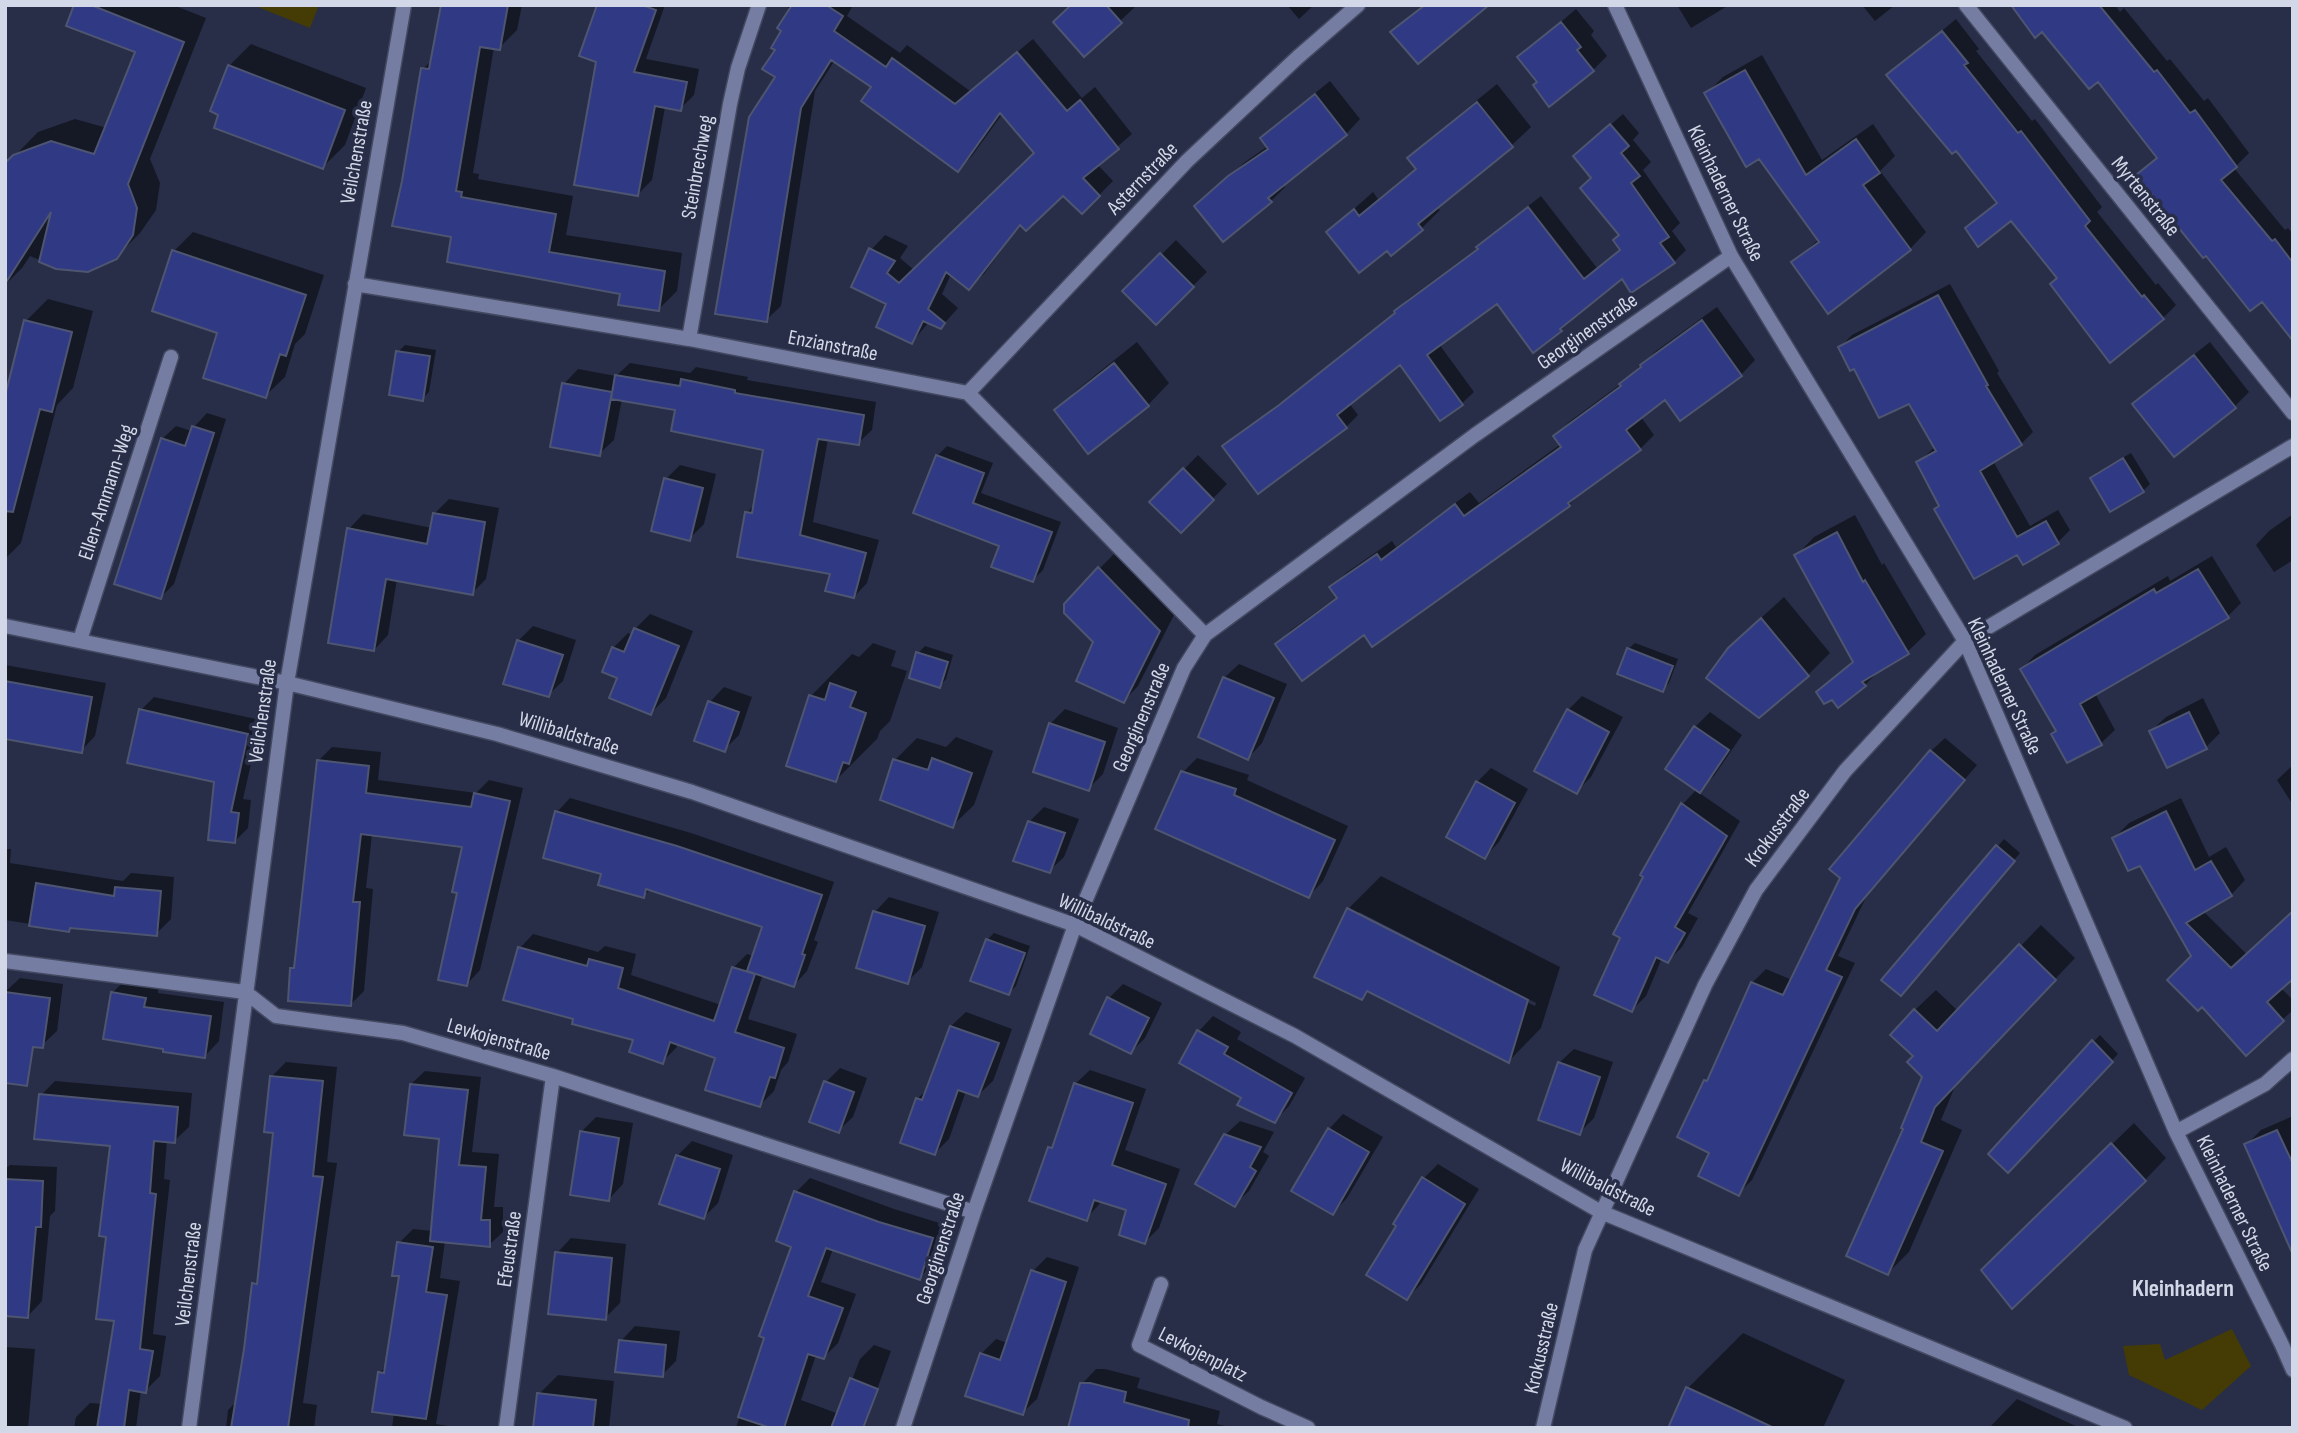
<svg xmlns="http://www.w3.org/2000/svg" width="2298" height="1433" viewBox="0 0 2298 1433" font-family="'Sofia Sans Condensed',sans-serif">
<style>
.green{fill:#443c04}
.shadow{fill:#0007;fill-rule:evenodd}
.building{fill:#303a84;stroke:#4e5570;stroke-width:2}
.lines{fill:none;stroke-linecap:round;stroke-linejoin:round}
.street-casing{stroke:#434961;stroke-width:17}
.street{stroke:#757ea2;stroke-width:14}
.labels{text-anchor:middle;stroke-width:7;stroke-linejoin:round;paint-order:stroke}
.street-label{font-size:21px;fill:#d3d8e8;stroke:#282e47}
.quarter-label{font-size:24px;font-weight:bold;fill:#d3d8e8;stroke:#282e47}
</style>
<rect width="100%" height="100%" fill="#282e47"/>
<path class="green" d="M253,5H319L310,28Z
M2232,1329L2251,1366L2202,1410L2129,1375L2123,1346L2160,1344L2165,1360Z"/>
<path class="shadow" d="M76,5H173L206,18L150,159L160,183L156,210L140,233L116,257L56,267L30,256L22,268L5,285V166L38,132L75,119L107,128L137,51Z
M443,5H522L517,30L499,48L494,47L473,173L479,174L478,179L573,196L566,235L682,253L677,291L659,309L622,292L453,236L423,69L433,59Z
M598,5H665L646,59L699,69L694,95L680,109L665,107L652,180L638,194L598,61Z
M789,5H853L847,16L900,53L907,45L970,91L1033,39L1082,98L1095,87L1132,134L1097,164L1113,181L1082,212L1063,193L1021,224L984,274L969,288L951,274L942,294L958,308L941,327L929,322L912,342L889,303L871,250L885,235L908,246L900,258L914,270L1036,153L1003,113L972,156L958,170L873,87L835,60L815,91L781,306L766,320L777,50L791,10L788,8Z
M1072,5H1134L1135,7L1084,55Z
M1287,5H1314L1299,19Z
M1677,5H1729L1691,28Z
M1862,5H1895L1875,21Z
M2013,5H2115L2120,12L2124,8L2167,61L2170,59L2204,101L2208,98L2249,153L2234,168L2285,230L2288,228L2293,234V338L2262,299L2207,253L2138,175L2158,156L2098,79Z
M1576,9L1594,31L1591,35L1607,56L1593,70L1539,81L1520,57Z
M1956,19L1979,49L1976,51L2032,121L2035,119L2102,207L2097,212L2156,285L2158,283L2176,305L2163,318L2059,278L2012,219L1967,229L1998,202L1956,149L1889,75Z
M251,44L366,88L345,145L323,167L229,66Z
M1762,55L1822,160L1873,124L1895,156L1880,171L1926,232L1910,249L1828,311L1793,262L1819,239L1760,157L1707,93L1723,77Z
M1330,81L1360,119L1346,134L1283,184L1285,187L1271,201L1210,192L1245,162L1268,146L1262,138L1277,124Z
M1497,84L1531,127L1512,145L1437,207L1440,210L1421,229L1387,249L1328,232L1373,192L1378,199L1417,167L1409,158L1428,140Z
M1623,114L1639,133L1633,140L1651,162L1643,170L1680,223L1672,231L1686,250L1674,262L1622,277L1561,330L1497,301L1439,344L1474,392L1461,404L1400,362L1349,403L1358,415L1346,427L1225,446L1237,434L1294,393L1396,312L1408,299L1479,247L1491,235L1541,196L1597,268L1621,249V234L1593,177L1575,156Z
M193,232L324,275L305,334L295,344L285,377L265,396L219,332L174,251Z
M1176,240L1207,272L1156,322L1125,291Z
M1950,284L1999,371L1997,373L2033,432L2021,444L1993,461L2030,526L2058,510L2070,530L2058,542L2018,553L1941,505L1918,462L1935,447L1910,401L1855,366L1840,347L1852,335Z
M48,299L93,311L73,388L57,405L21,543L5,559V385L11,379L26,321Z
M1717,307L1755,360L1741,375L1681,419L1665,398L1641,417L1654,435L1640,449L1585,489L1569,505L1372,644L1364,633L1277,644L1291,630L1338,596L1332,587L1346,573L1392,541L1396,547L1470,492L1479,503L1561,444L1555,436L1569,422L1622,383L1656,351Z
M1137,342L1169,383L1148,405L1056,410L1078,389Z
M2210,342L2249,392L2235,406L2174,454L2135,404L2149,390Z
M405,345L436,350L429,392L422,399L398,352Z
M630,363L690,373L696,367L748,377L747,380L876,402L872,430L858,443L828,439L813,522L879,540L867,583L854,597L832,572L747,513L755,504L765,448L677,409L622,399L614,440L599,454L564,384L578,369L616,376Z
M207,413L226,419L174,584L161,597L162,439L176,426L192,431L194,427Z
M947,446L993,463L981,493L1061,522L1043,570L1033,580L1001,545L937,456Z
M2131,453L2150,484L2143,491L2092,478L2098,472Z
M1198,455L1227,484L1181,531L1152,502Z
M680,465L716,474L704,524L689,539L666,479Z
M449,499L499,508L486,579L472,593L397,579L388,635L374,650L349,529L363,514L432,528L434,514Z
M2293,514V560L2274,572L2256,545L2269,531Z
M1855,515L1882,565L1884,563L1926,634L1907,652L1882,668L1865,685L1832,697L1818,692L1854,660L1796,556L1814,537Z
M1114,554L1174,615L1138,686L1124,701L1095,641L1099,569Z
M2212,556L2241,603L2228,616L2095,693L2115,730L2101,743L2068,761L2057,730L2022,669L2035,655L2168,576L2170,581Z
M1784,597L1830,653L1808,675L1752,626Z
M650,614L693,631L666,698L651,713L619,678L613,648L628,633L633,635L635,629Z
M533,626L576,640L563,681L548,695L518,641Z
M873,643L896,651L891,666L907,671L890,721L880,731L877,739L836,780L811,696L852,654L859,657Z
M1635,643L1678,659L1669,683L1662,690L1628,649Z
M925,646L953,655L946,679L940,686L918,653Z
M1239,664L1287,684L1262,743L1248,758L1224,678Z
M5,665L106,683L95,736L81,751L5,737Z
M724,687L752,697L739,735L724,750L710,702Z
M1582,696L1623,717L1591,777L1576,792L1568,710Z
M154,697L261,720L243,799L251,800L248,828L235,841L216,781L141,710Z
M2203,698L2220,733L2206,747L2151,731L2166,717Z
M1065,709L1118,728L1103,774L1088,789L1050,724Z
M1710,712L1742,735L1714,776L1698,792L1740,821L1688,913L1698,918L1682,947L1668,961L1662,958L1646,996L1632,1010L1683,804L1697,789L1667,768L1695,727Z
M956,737L993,751L974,805L952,826L882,799L895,760L917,738L946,747Z
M1945,738L1977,765L1868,893L1838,956L1855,963L1752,1180L1738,1194L1705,1081L1712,1074L1752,983L1766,969L1792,980L1931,751Z
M332,747L381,752L378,780L476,793L489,780L523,788L480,970L467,984L459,892L465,846L372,834L366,888L373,889L364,991L350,1005L292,969L296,965L318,761Z
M1197,758L1249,775L1247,780L1348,826L1323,881L1309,896L1183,772Z
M2293,765V805L2277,780Z
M1491,768L1528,789L1499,842L1485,857L1477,782Z
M570,798L691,833L834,882L814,940L818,942L807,971L794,985L763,974L748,1019L797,1034L788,1062L781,1070L774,1091L760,1105L717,1057L678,1043L676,1048L662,1062L635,1038L575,1018L520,948L533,934L598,952L605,946L636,954L631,975L721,1005L733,968L747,954L754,956L765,926L651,889L643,896L603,872L557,812Z
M2181,798L2209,857L2226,847L2245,880L2231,895L2203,911L2293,1000V1010L2246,1053L2140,863L2114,838L2129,823Z
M1044,807L1079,819L1064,857L1049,871L1029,822Z
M2004,839L2020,853L1908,987L1884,980Z
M5,849H11L10,863L123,881L131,873L174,877L171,919L156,934L72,927L69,930L5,920Z
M1381,876L1560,967L1541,1028L1509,1061L1370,990L1362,998L1348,909ZM1359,912L1536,1003L1535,1006L1359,916Z
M889,897L939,912L922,967L907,982L875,912Z
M2041,925L2075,958L1956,1084L1941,1120L1962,1130L1909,1252L1888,1273L1905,1128L1924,1076L1915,1056V1010L1936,990L1958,1011Z
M994,933L1030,946L1016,986L1009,993L987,940Z
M20,978L63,984L57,1031L42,1045L5,992Z
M127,978L159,984L158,993L224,1002L219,1041L205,1056L112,993Z
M1123,984L1162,1003L1145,1038L1131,1052L1109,998Z
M966,1012L1012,1029L993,1081L978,1095L966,1091L949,1139L935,1153L917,1099L929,1088L951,1026Z
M1213,1016L1241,1032L1237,1039L1305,1078L1289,1106L1275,1121L1243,1097L1181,1062L1199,1031Z
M2100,1035L2118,1054L2008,1170L2093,1042Z
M1574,1049L1613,1062L1594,1118L1579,1133L1559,1063Z
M286,1062L337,1067L327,1162L337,1163L303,1403L317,1405L314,1428H226L228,1410L237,1401L254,1284L259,1278L275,1131L272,1076Z
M840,1068L867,1078L853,1117L838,1131L826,1082Z
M1090,1070L1146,1089L1125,1150L1180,1169L1159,1228L1145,1242L1128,1209L1102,1201L1086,1219L1050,1148L1056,1142L1075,1084Z
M425,1071L481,1077L472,1152L499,1154L494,1207H503V1232L489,1245L445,1241L440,1278L460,1281L436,1424L460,1428H392L394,1413L379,1373L387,1366L401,1275L399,1243L413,1229L432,1231L441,1137L411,1084Z
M55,1081L192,1093L189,1127L174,1141L167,1140L164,1179L170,1180L153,1334L166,1336L160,1376L145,1391L141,1390L136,1428H74L76,1417L90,1403L103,1404L116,1320L108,1235L112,1144L41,1095Z
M1343,1114L1383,1137L1347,1198L1333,1213L1329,1129Z
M2293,1116V1249L2246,1145L2261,1130Z
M596,1117L633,1123L623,1184L609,1199L581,1132Z
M1240,1121L1274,1132L1263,1152L1269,1156L1249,1191L1234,1205L1225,1135Z
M2134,1123L2166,1158L2145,1180L2005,1248Z
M692,1141L733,1155L718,1203L704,1217L677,1156Z
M1438,1164L1479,1189L1421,1284L1407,1298L1398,1226L1423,1179Z
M10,1165L57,1167L55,1211L50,1216L42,1301L28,1316L5,1314V1169Z
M810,1178L894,1209L946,1225L933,1264L919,1278L833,1249L821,1282L856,1294L838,1343L824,1357L816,1355L801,1400L839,1414L860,1359L874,1345L891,1351L863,1428H736L794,1246L796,1192Z
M571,1238L626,1244L620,1303L605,1318L557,1253Z
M1047,1257L1079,1267L1037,1399L1022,1413L981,1354L996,1339L1008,1343L1033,1271Z
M635,1326L680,1331L676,1361L662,1375L621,1341Z
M1743,1333L1845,1380L1823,1428H1670L1688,1388Z
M5,1347L35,1349L28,1428H5Z
M1096,1369H1105L1140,1378L1137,1388L1220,1411L1217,1424L1233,1428H1070L1082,1384Z
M558,1375L614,1381L609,1428H535L539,1394Z
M2017,1399L2080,1428H1989Z"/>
<path class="building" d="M74,5H91L184,42L128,184L137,208L133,235L117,259L88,272L56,269L39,262L51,212L5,284V163L13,155L51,141L94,154L135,52L66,26Z
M441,5H508L500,50L480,47L456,191L462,192L461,197L556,214L549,252L665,271L659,311L618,305L620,294L447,262L451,237L392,226L402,181L421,68L429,69Z
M597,5H642L656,10L634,72L687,82L681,111L655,106L638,196L574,185L596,62L579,56Z
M792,5H826L843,16L834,31L886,67L892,58L955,104L1017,52L1067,111L1080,100L1119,149L1083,178L1100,196L1082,214L1063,196L1026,231L1020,225L969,290L946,272L928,309L945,323L941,329L923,321L912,344L876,327L886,304L851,287L869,248L895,261L887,273L899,283L1034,153L1000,113L958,172L861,101L871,87L831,60L801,108L767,322L715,314L749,117L775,77L762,69L775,50L771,48L781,31L777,28Z
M1071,5H1106L1122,23L1084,57L1053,22Z
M1425,5H1489L1418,64L1390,32Z
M2011,5H2099L2154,72L2157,70L2190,113L2195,110L2237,167L2221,180L2272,241L2275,239L2293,263V341L2262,302L2250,311L2206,256L2203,258L2136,175L2157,158L2098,82L2089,89L2042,32L2035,38Z
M1561,22L1581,47L1577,50L1594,71L1549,107L1533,85L1537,82L1517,57Z
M1942,31L1968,63L1964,65L2018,133L2021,131L2090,221L2085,226L2142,297L2144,295L2164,319L2110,363L2050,284L2057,278L2011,221L1978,247L1965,228L1997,203L1956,151L1952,154L1886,75Z
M228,65L345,110L323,169L214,128L218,115L210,111Z
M1745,70L1806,175L1856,139L1880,173L1863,185L1911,250L1828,314L1791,262L1819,242L1759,159L1746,167L1704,93Z
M1315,94L1347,135L1268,198L1272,202L1223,242L1194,206L1228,176L1268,149L1260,138Z
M1477,102L1513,147L1418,224L1423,230L1391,256L1387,251L1359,273L1326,232L1354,209L1359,216L1416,169L1407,158Z
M1610,124L1629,146L1621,153L1640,176L1631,183L1669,237L1660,243L1675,263L1631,293L1622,279L1560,329L1562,331L1533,353L1497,304L1427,355L1463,405L1440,421L1400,365L1337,415L1347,428L1258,494L1222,446L1279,405L1395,313L1394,311L1478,249L1476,247L1528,207L1584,279L1620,250L1613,240L1619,235L1580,188L1591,178L1573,156Z
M172,250L306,295L286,356L280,354L266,398L203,378L217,333L152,311Z
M1160,253L1194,287L1156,325L1122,291Z
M1938,295L1988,385L1986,386L2022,445L1980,471L2017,537L2046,521L2059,544L2023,565L2017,555L1974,579L1934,509L1939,506L1916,462L1936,451L1909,404L1879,418L1854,369L1850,371L1838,347Z
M24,320L72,332L52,412L40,409L13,512L5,511V396Z
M1702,320L1742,376L1680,421L1665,400L1626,430L1641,450L1568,503L1570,506L1372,647L1364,635L1302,681L1275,644L1337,598L1329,587L1377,554L1381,560L1455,504L1464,516L1561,447L1553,436L1621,386L1619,384L1641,367L1640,365Z
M396,351L430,356L423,401L389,395Z
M2194,355L2236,408L2174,457L2132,404Z
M1114,363L1149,406L1088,454L1054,410Z
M615,375L680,386L681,379L735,390V393L864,415L859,445L818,439L800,535L866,553L854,598L825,591L830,574L737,557L745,512L752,513L763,450L671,431L675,410L611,399Z
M562,383L612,392L600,456L550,447Z
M192,426L214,433L161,599L114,584L161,438L185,446Z
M936,455L984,473L973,503L1052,532L1033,582L991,567L999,546L913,513Z
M2123,458L2144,492L2110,512L2090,478Z
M1183,468L1214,500L1181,533L1149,502Z
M664,478L703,488L690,541L651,531Z
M433,513L485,522L473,595L386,579L374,651L328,643L347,528L427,544Z
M1837,532L1863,582L1865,580L1909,654L1862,682L1866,686L1838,708L1832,700L1824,704L1816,692L1853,662L1794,555Z
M1098,567L1160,631L1124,703L1076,681L1093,642L1064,613V604Z
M2198,569L2229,618L2080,704L2102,745L2067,763L2051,734L2056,731L2020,669L2154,589L2156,593Z
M1761,618L1809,676L1759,718L1706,678L1728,648Z
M634,628L679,646L651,715L609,698L617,678L602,672L612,647L624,652Z
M517,640L563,655L549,697L503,684Z
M1627,648L1673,666L1663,692L1617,674Z
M916,652L948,662L940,688L909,678Z
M1223,677L1274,698L1248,760L1198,737Z
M5,681L92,697L82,753L5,739Z
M830,683L856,692L850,707L866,713L849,764L843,762L836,782L786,766L809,695L825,700Z
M708,701L739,712L725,752L694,741Z
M139,709L248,734L231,812L239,813L235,843L208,840L214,782L127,763Z
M1567,709L1609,732L1577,794L1534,771Z
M2189,712L2207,749L2167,768L2149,731Z
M1049,723L1105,742L1089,791L1033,772Z
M1694,726L1729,750L1700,793L1665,769Z
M1930,750L1965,780L1855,909L1826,970L1842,977L1739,1196L1698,1176L1709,1153L1677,1137L1704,1080L1707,1081L1751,982L1783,995L1840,878L1829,869Z
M932,758L972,773L953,828L880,800L893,759L928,770Z
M317,760L369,766L366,793L471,807L474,793L510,801L467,986L438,980L457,893L452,892L462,847L361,834L353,902H360L351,1006L288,1001L290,968H294Z
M1181,771L1236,789L1234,795L1335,840L1309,898L1155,829Z
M1476,781L1515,803L1485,859L1446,837Z
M1681,803L1727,836L1675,927L1685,933L1668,963L1656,957L1632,1012L1594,995L1620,938L1613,934L1643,877L1640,875Z
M555,811L677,846L822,895L802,954L805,955L794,987L747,971L762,927L646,889L644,898L598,885L601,874L543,858Z
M2166,811L2195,870L2211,861L2232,896L2186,923L2231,968L2293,911V979L2267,1002L2284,1021L2246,1056L2202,1007L2198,1011L2167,980L2191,956L2140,866L2128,871L2112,838Z
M1028,821L1065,833L1050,873L1013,861Z
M1996,845L2015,861L1901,996L1881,980Z
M36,883L114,896L115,887L161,891L157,936L70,928L69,932L29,926Z
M1347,908L1528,1000L1509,1063L1367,991L1362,1000L1314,977Z
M873,911L925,926L908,984L856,968Z
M986,939L1025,953L1009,995L970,981Z
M2019,944L2056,980L1935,1107L1921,1142L1943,1151L1888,1275L1846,1256L1903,1129L1901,1128L1922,1077L1907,1062L1913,1056L1890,1035L1914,1009L1937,1031Z
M518,947L587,966L589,959L623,968L618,988L714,1021L732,967L755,974L735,1032L784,1048L775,1078L770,1077L760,1107L705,1090L715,1058L670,1042L663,1064L629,1052L633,1040L572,1024L573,1019L503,1000Z
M5,992L50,998L43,1048L33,1047L27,1086L5,1083Z
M111,992L146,998L144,1007L211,1016L205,1058L163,1052V1049L103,1039Z
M1107,997L1149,1018L1131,1054L1090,1034Z
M950,1026L999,1043L978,1097L958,1090L935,1155L900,1143L916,1098L922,1100Z
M1197,1030L1228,1047L1224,1054L1292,1093L1275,1123L1237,1105L1241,1098L1179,1063Z
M2092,1040L2113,1062L2008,1173L1988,1154Z
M1558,1062L1600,1077L1580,1135L1538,1120Z
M270,1076L323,1081L313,1176L323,1177L288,1428H231L244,1349L252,1283L257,1284L273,1133L264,1132Z
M824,1081L854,1092L839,1133L809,1122Z
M1074,1083L1133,1103L1112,1165L1166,1184L1145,1244L1119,1235L1126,1210L1094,1200L1087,1221L1029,1201L1048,1147L1052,1148Z
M410,1084L468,1090L459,1165L486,1167L481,1220H490V1247L430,1241L439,1139L404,1135Z
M39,1094L178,1107L175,1143L154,1141L150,1193L156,1194L140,1349L153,1351L146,1393L129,1390L124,1428H97L114,1321L96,1319L106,1237L99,1236L110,1146L34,1139Z
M1328,1128L1369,1152L1333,1215L1291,1191Z
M2277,1130L2293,1164V1255L2244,1144Z
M580,1131L619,1138L609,1201L570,1195Z
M1224,1134L1261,1147L1250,1167L1256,1171L1235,1207L1195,1184Z
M2111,1143L2146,1181L2012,1309L1981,1270Z
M676,1155L720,1169L704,1219L659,1204Z
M1422,1177L1465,1204L1407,1300L1366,1275L1396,1226L1393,1224Z
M5,1179L43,1181L41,1227H36L28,1318L5,1316Z
M794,1191L879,1222L933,1238L920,1280L826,1248L808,1296L843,1308L824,1359L808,1354L784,1428H771L738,1417L764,1338L759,1336L791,1247L776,1241Z
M397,1242L433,1247L426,1292L447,1295L426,1419L372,1412L378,1372L384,1373L399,1276H392Z
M555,1252L612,1258L606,1320L548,1314Z
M1031,1270L1066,1282L1023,1415L965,1396L980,1353L1000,1360Z
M619,1340L666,1345L663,1377L615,1372Z
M850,1378L878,1389L863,1428H831Z
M1080,1383H1090L1126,1392L1124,1402L1189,1420L1188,1428H1068Z
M1686,1387L1732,1408L1774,1428H1668Z
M537,1393L596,1400L593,1428H533Z"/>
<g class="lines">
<g class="street-casing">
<path id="street" d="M1615,5L1731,256L1965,641L2176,1132L2282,1345L2293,1370
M1966,5L2293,413
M355,284L689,339L968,393L1205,635
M689,339L730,104L738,68L759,5
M968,393L1187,161L1298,57L1358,5
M5,626L287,683L497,734L692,792L1075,925L1295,1036L1601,1212L2125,1428
M80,640L171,357
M5,961L245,992L276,1016L403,1033L553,1076L974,1212
M2176,1132L2265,1084L2293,1059
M1161,1284L1139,1345L1261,1407L1308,1428
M189,1428L287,683L404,5
M506,1428L553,1076
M903,1428L974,1212L1075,925L1184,668L1205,635L1475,435L1731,256
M1543,1428L1585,1250L1705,985L1756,890L1845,771L1965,641L2293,446"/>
</g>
<use href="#street" class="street"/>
</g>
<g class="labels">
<g class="street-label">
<text transform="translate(356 152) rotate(-80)" y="7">Veilchenstraße</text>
<text transform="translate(697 167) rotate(-80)" y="7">Steinbrechweg</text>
<text transform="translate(1142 178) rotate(-46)" y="7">Asternstraße</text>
<text transform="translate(1726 193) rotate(64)" y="7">Kleinhaderner Straße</text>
<text transform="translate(2146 196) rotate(51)" y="7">Myrtenstraße</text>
<text transform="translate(1587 331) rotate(-35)" y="7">Georginenstraße</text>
<text transform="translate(833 345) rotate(11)" y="7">Enzianstraße</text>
<text transform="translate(106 492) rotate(-72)" y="7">Ellen-Ammann-Weg</text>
<text transform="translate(2005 686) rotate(65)" y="7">Kleinhaderner Straße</text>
<text transform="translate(262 711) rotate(-82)" y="7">Veilchenstraße</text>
<text transform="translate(1141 717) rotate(-67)" y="7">Georginenstraße</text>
<text transform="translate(569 733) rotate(17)" y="7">Willibaldstraße</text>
<text transform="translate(1777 827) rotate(-53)" y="7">Krokusstraße</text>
<text transform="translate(1107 921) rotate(25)" y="7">Willibaldstraße</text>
<text transform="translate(499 1039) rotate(16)" y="7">Levkojenstraße</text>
<text transform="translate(1608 1187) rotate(27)" y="7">Willibaldstraße</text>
<text transform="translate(2235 1203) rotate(64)" y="7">Kleinhaderner Straße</text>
<text transform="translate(940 1248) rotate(-72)" y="7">Georginenstraße</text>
<text transform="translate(509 1249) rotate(-82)" y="7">Efeustraße</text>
<text transform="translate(188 1274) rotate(-83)" y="7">Veilchenstraße</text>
<text transform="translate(1541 1348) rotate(-77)" y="7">Krokusstraße</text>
<text transform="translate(1203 1354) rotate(27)" y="7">Levkojenplatz</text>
</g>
<g class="quarter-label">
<text x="2183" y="1296">Kleinhadern</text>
</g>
</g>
<rect width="2298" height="1433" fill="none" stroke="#d3d8e8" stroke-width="14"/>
</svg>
